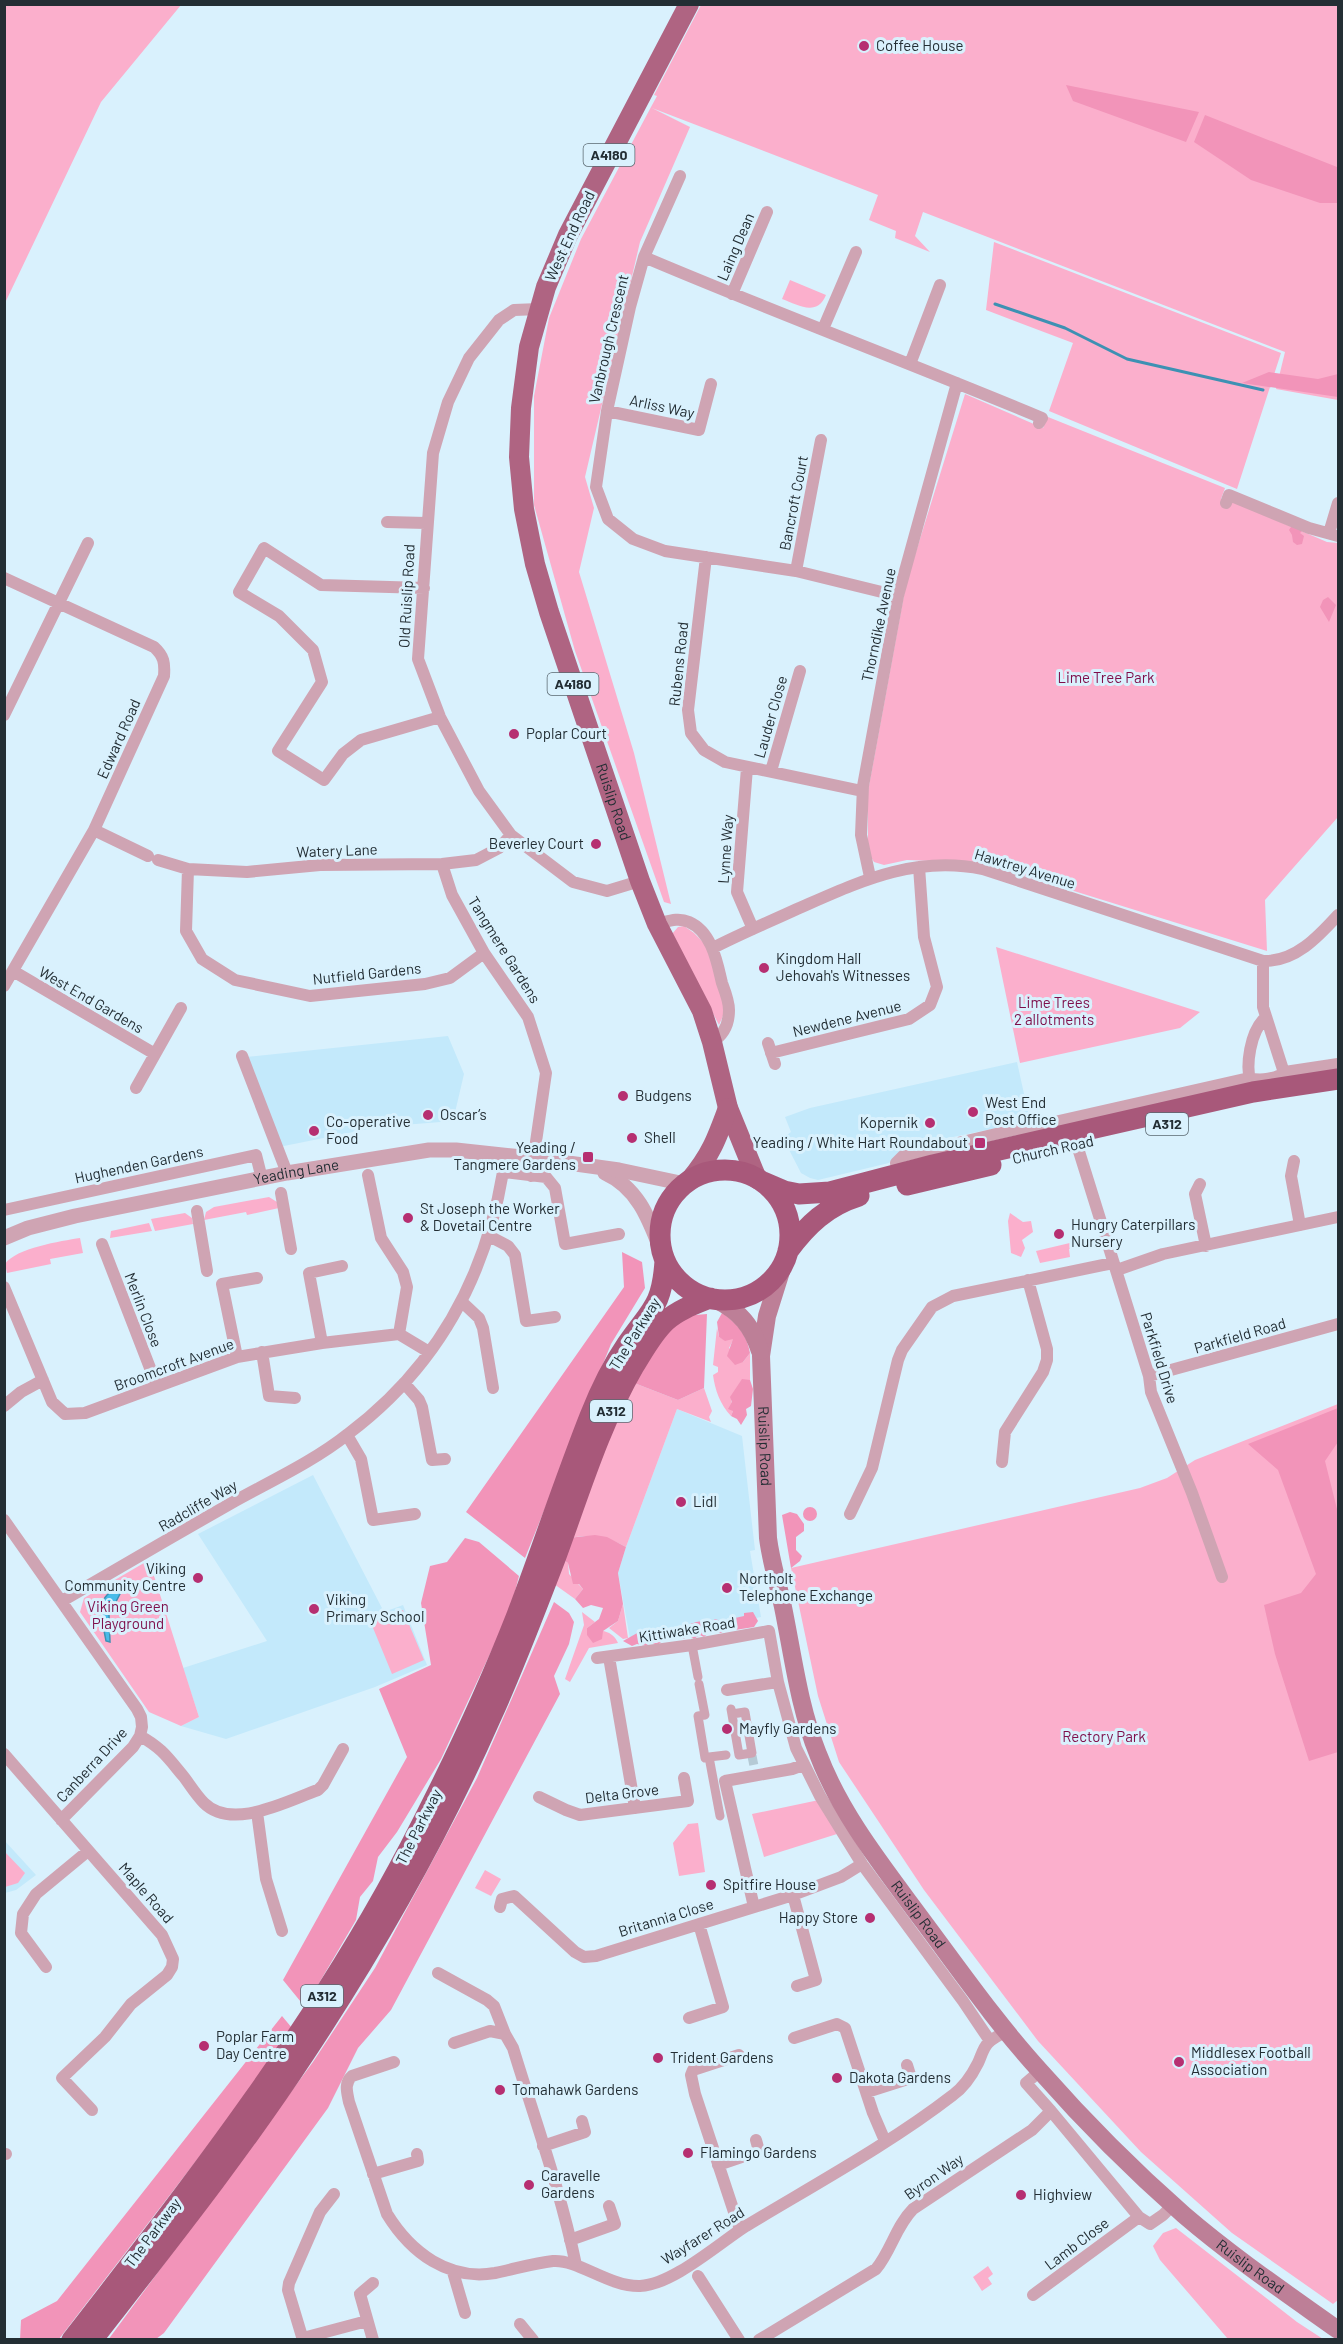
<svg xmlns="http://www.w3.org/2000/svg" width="1343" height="2344" viewBox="0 0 1343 2344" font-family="Barlow,sans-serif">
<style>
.built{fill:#c3e9fb}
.green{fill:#fbafcc}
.forest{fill:#f294b9}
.water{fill:#48bbe9;stroke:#3d91b3;stroke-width:1.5}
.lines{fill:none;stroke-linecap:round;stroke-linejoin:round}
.stream{stroke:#3d91b3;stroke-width:3}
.pedestrian-tunnel{stroke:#b5cad5;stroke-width:9;stroke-dasharray:9 4.5;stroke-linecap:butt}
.pedestrian{stroke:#cfa4b3;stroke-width:9}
.minor{stroke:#cfa4b3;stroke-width:12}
.tertiary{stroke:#cfa4b3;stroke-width:15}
.secondary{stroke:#bd7f97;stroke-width:18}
.primary{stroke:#af6482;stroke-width:20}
.trunk{stroke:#a8587a;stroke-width:21}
.poi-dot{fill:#b62f71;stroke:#d9f1fd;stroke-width:2}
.labels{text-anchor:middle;stroke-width:6;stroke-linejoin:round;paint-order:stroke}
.shield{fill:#d9f1fd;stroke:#5a6870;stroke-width:1.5}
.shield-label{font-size:14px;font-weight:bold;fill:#232e34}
.poi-label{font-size:15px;fill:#232e34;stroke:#d9f1fd;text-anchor:start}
.street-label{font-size:15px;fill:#232e34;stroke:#d9f1fd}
.park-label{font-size:15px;fill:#7e0e4a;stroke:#d9f1fd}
</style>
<rect width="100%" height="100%" fill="#d9f1fd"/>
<path class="built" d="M448,1036L464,1074L453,1121L378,1127L279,1147L246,1057Z
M1017,1062L1030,1121L905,1147L889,1163L818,1180L810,1178L801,1173L783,1138L791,1132L785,1117L810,1108Z
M677,1409L742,1436L755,1550L750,1551L761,1617L631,1644L618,1573L626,1547Z
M313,1475L384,1612L403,1605L427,1665L375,1687L226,1739L181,1726L199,1717L183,1668L267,1641L198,1534Z
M4,1840L36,1875L16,1890L5,1893Z"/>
<path class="green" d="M5,4L181,5L101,102L5,303Z
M701,5H1338V400L1276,389L1285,352L923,212L915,236L930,252L895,238L896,231L869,220L878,195L652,108L690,127L640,242L585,477L594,508L579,572L634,753L671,904L664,902L575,651L534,505V396L549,318L581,239L651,107L657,96L654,95Z
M994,242L1281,353L1237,489L1049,411L1073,343L986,310Z
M790,280L826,295C817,317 798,305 782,299Z
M965,394L1043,428L1048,417L1225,488L1221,499L1229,500L1327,542L1338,543V817L1265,900L1267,951L984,863L907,860L884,865L874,862L868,852V791L906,584Z
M684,926L694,933L704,943L709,954L726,1009L719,1025L672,934L678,927Z
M996,947L1200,1012L1180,1028L1020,1063Z
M269,1197L277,1202L279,1208L247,1215L246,1212L204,1220L206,1212L214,1207Z
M185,1213L192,1218L193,1224L155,1231L151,1219Z
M1010,1213L1023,1222L1031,1221L1033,1232L1022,1240L1025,1248L1021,1257L1011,1253L1008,1221Z
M149,1223L152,1231L110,1238L111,1231Z
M80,1238L83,1253L50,1259L51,1264L7,1273L5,1264C16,1248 61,1241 80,1238Z
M1074,1242L1075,1247L1069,1249L1070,1257L1040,1263L1036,1251Z
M717,1328L719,1337L725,1340L734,1338L729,1348L743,1362L750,1353V1380H742L731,1397L733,1411L731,1416C720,1404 715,1390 713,1375L718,1372V1367L713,1365Z
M629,1381L678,1400L704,1388L712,1411L709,1417L711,1422L677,1409L626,1547C601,1534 595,1535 568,1538Z
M1338,1404V2300L1333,2304L1232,2233L1141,2152L1038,2041L924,1890L839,1762L818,1696L791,1568L1140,1488L1167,1478L1195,1460Z
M560,1558L568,1563L569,1574L583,1589L575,1599L554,1584Z
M149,1560L199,1717L181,1726L149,1712L80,1612L84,1598Z
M623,1604L628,1638L623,1639L609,1628L618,1621Z
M403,1610L424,1660L392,1674L371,1623Z
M582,1612L595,1622L587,1628C599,1630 613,1630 618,1643L589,1648L570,1682L565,1679L584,1625Z
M819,1800L837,1834L764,1857L752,1814Z
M698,1823L705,1872L679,1876L673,1843L688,1824Z
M4,1851L25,1873L18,1883L5,1887Z
M485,1870L501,1879L491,1896L475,1888Z
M1176,2228L1297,2322L1323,2339H1228L1160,2260L1153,2246L1163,2233Z
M988,2266L993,2274L988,2278L992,2284L982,2291L973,2277Z"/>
<path class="forest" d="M1066,85L1199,112L1186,142L1073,101Z
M1205,115L1337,167L1338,203H1320L1251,180L1194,142Z
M1269,372L1318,379L1338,374V397L1242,383Z
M1293,524L1302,531L1300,533L1304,536L1302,544L1297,545L1293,542L1292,535L1289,530Z
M1328,597L1336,605L1329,622L1320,607L1323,600Z
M622,1252L642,1262L645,1288L611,1344L525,1558L466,1512L624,1287Z
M722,1313C737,1323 747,1335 750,1353L743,1362L735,1365L727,1356L733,1339L725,1341L719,1337L717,1322Z
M707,1314L704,1388L678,1400L629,1381L655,1341L683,1316Z
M742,1379L750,1380L753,1389L751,1406L746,1409L747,1415L741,1425L737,1419L731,1416L733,1411L728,1409L732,1402L730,1397Z
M1338,1408V1442L1325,1461L1338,1513V1752L1309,1761L1275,1654L1264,1605L1301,1593L1316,1574L1278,1470L1248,1444Z
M803 1514a7 7 0 1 1 14 0a7 7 0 1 1-14 0Z
M790,1512L797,1514L804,1524V1531L796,1537V1550L802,1556L800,1561L791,1568L782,1515Z
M595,1535L607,1537L626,1547L618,1573L623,1604L618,1621L603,1631L602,1639L593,1643L587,1635V1628L599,1619L603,1608L591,1605L583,1608L575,1599L583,1589L579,1584H573L568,1563L560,1558L568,1538Z
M465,1538L479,1542L519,1576L510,1611L441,1759L397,1832L378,1857L373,1881L360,1897L356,1920L305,2007L283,1980L407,1757L379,1689L431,1665L421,1603L430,1566L447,1562Z
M554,1602L569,1613L574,1622L569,1644L554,1676L560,1694L391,2010L358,2048L328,2108L164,2333L156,2339L108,2340L313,2062L375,1968L477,1778Z
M753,1612L758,1621L754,1627L735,1630L732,1627L721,1633L712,1630L704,1637L700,1635L694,1639L688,1635L684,1639L676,1634C670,1639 663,1639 658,1645L650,1642L646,1646L637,1644L632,1646L623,1641L639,1632L650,1634L655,1631L660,1633L661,1630L676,1629L679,1626L684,1627C690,1623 704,1619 711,1622L715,1619L721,1621L744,1616V1613Z
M282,2016L292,2028L253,2087L59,2339L20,2340L21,2320L57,2301Z"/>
<path class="water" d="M119,1589L120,1594L109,1615L110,1642L106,1641C103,1623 93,1594 119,1589Z"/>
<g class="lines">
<path class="stream" d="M995,304L1065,328L1127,359L1263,390"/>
<path class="pedestrian-tunnel" d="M752,1756L754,1766"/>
<path class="pedestrian" d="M692,1645L698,1677
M699,1684L705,1715L698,1716L705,1758L709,1757L720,1816
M731,1709L739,1755L752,1753L745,1712L732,1714
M709,1757L726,1755"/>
<path class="minor" d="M644,257L680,176
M732,294L767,212
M539,309L514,310L499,320L469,358L448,402L433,453L418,659L440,717L479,791L511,835L573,882L607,891L640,881
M823,329L856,252
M910,364L940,285
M607,411L699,430L711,384
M1226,503L1229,495L1309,528L1338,536
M387,522L426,523
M1329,533L1338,503
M706,557L688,710L691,733L704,750L725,762L862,791
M796,571L821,440
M4,578L154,647C164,656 165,663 164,676L94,830L4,986
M424,588L321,585L264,548L239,592L279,616L313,650L322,682L278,751L324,780L343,754L361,740L440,717
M898,596L796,571L665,551L633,539L608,519L596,487L607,411L630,307L644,257C776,313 910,363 1042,418L1039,423
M4,715L88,543
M747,768L737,892L753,929
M771,771L800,671
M94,830L148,856
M158,860L188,869L247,872L320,865L442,864L476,860L499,848L511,835
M442,864L452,895L484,953L528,1017L546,1073L531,1176
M188,869L186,931L202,959L235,980L310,996L425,984L450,978L484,953
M870,877L861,835L863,786L898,596L957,383
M657,924C669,921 678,917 689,922C712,932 717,962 722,983C725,991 729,1001 729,1010C729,1023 724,1035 712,1042
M713,948C740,934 769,922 797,909C859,882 913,855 983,869L1263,961C1295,962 1318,937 1338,915
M1263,961V1007L1286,1079
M13,971L155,1054
M768,1043L775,1064
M771,1053L909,1019L930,1005L937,987L924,937L919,867
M242,1056L287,1173
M1251,1085C1245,1066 1250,1031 1266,1017
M136,1088L181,1008
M1050,1123L1249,1078C1260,1081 1277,1079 1285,1072L1338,1064
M1077,1145L1149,1376L1151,1392L1192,1493L1222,1577
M1294,1161L1291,1176L1300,1225
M898,1173L896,1163L903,1156L1017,1129H1038L1044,1140
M368,1175L381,1238L403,1272L407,1287L399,1334
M1200,1184L1195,1194L1206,1246
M281,1193L291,1249
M4,1210L256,1155L262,1179
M197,1211L207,1271
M489,1236L508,1246L515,1255L526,1321L555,1317
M102,1244L157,1386
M1117,1270L1163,1254L1338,1217
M4,1287L52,1402L65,1414L85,1413L237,1357L322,1343L399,1334L429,1352
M462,1302L479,1318L483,1328L493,1388
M322,1343L309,1273L342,1266
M262,1352L269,1396L295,1398
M237,1357L222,1284L257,1278
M1149,1376L1338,1324
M404,1383L419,1400L422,1407L432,1460L445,1459
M4,1406L21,1392L43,1380
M347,1435L361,1459L373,1520L415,1514
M1002,1462L1005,1432L1043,1372L1047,1360V1349L1028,1280
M850,1514L872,1468L898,1360L902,1350L932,1307L953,1296L1113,1263
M4,1520L137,1709L141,1717L142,1727L140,1736L133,1747L61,1820
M62,1601C120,1567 177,1534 235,1501C273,1480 314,1461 348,1434C436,1368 485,1280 503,1172L546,1177L555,1188L565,1244L619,1234
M609,1657L635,1808
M597,1658L692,1645L769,1631L778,1682L796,1748L820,1796L862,1864L963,2001L990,2041
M727,1690L778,1682
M140,1736C162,1748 168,1758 184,1777C190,1785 196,1795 204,1803C232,1831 287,1801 318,1790L323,1785L343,1749
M4,1754L162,1935L173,1959L172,1967L167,1975L131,2004L105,2037L62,2078L92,2110
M539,1797L566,1810L580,1815L688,1801L684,1778
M257,1812L266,1879L282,1931
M793,1895L816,1980L797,1986
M500,1907L502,1899L514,1896L575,1952L584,1957L596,1956L793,1895L841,1877L862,1864
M754,1907L725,1781L792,1769L803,1765
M46,1967L21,1933L23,1914L36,1894L88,1851
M438,1973L487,2000L494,2006L505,2034
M689,2018L723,2007L699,1924
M794,2038L837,2024L845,2028L873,2113L885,2141
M454,2043L490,2031L505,2034L513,2048C535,2120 561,2192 576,2265
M739,2055L693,2070L691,2075L695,2094L740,2230
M394,2062L352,2076C344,2083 347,2092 349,2102L387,2214C411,2253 449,2281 495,2273C515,2269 534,2263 553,2261C578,2259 609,2287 640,2286C672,2285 718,2244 746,2226C814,2185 891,2143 953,2095C964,2087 972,2075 978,2063C981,2057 983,2048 988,2043C993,2038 1001,2034 1007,2031
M867,2092L911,2078L907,2065
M1051,2111L1139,2217L1150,2224L1163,2215L1173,2205
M543,2146L585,2132L582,2121
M4,2154H6
M718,2165L759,2151L756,2140
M373,2174L418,2161L417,2154
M570,2240L615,2224L609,2206
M453,2272L465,2313
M698,2276L739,2340
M1033,2295L1139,2217
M520,2324L533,2340
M303,2338L367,2321
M303,2340L288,2290L289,2283L320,2212L334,2194
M373,2340L360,2294L373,2283
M759,2340L876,2269C891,2251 896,2226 913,2209L1032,2130L1051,2111L1026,2083L1040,2071"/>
<g class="tertiary">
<path d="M605,1173C638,1188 649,1219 661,1250"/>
<path id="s1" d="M4,1238L28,1228L75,1216L287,1173L429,1150H456L532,1158L619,1170L685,1184"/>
</g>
<g class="secondary">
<path id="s2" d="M783,1265L767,1316L761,1356L768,1538C771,1562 778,1583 783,1607C793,1656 799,1707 818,1754C841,1815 884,1868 923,1921C961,1972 998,2025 1041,2072C1085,2122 1134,2171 1184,2215C1233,2257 1286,2293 1338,2330"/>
<path d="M717,1300C740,1312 752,1326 760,1351"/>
</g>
<g class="primary">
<path id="s3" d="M689,4L568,235L546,287L529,347L521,408L519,457L524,509L535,564L549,612L640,881L657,924L702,1011L712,1042L728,1108L757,1179"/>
<path d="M690,1180C711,1155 717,1138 728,1108"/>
</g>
<path class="trunk" d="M660 1235a65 65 0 1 1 130 0a65 65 0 1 1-130 0Z
M763,1182L784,1191L799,1194L830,1192L933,1165L1253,1092L1338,1079
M907,1185L991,1165
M788,1251C807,1225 827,1206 859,1196
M72,2340C194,2183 318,2024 410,1847C449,1772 486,1694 517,1615C542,1549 564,1482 590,1416C600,1391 612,1366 627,1344C651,1309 662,1307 665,1261
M92,2340C165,2246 240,2152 305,2053C375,1947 439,1835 490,1719C514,1667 534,1613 555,1559C579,1494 599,1426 634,1366C644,1350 653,1333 666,1321C678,1310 695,1304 710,1298"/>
</g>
<g class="poi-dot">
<circle cx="864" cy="46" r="6"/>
<circle cx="514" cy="734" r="6"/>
<circle cx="596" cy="844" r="6"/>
<circle cx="764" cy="968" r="6"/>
<circle cx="623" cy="1096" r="6"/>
<circle cx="973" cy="1112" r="6"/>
<circle cx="428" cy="1115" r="6"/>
<circle cx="930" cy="1123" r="6"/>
<circle cx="314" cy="1131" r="6"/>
<circle cx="632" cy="1138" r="6"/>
<rect x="974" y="1137" width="12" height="12" rx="3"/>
<rect x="582" y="1151" width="12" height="12" rx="3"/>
<circle cx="408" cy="1218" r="6"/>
<circle cx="1059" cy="1234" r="6"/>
<circle cx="681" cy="1502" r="6"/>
<circle cx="198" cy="1578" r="6"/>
<circle cx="727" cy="1588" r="6"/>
<circle cx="314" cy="1609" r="6"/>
<circle cx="727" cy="1729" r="6"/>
<circle cx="711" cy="1885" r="6"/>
<circle cx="870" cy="1918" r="6"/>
<circle cx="204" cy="2046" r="6"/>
<circle cx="658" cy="2058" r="6"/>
<circle cx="1179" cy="2062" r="6"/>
<circle cx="837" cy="2078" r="6"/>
<circle cx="500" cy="2090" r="6"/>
<circle cx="688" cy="2153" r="6"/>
<circle cx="529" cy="2185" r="6"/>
<circle cx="1021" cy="2195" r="6"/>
</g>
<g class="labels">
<g class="shield">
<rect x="583.5" y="144" width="51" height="22" rx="4.5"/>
<rect x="547.5" y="673" width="51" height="22" rx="4.5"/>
<rect x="1146" y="1113" width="42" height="22" rx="4.5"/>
<rect x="590" y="1400" width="42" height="22" rx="4.5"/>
<rect x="301" y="1985" width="42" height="22" rx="4.5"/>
</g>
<g class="shield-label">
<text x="609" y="160">A4180</text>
<text x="573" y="689">A4180</text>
<text x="1167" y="1129">A312</text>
<text x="611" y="1416">A312</text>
<text x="322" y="2001">A312</text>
</g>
<g class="poi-label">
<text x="876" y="51">Coffee House</text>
<text x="526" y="739">Poplar Court</text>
<text x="584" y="849" text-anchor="end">Beverley Court</text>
<text x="776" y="964">Kingdom Hall<tspan x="776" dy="17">Jehovah's Witnesses</tspan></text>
<text x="635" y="1101">Budgens</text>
<text x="985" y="1108">West End<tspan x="985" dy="17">Post Office</tspan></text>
<text x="440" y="1120">Oscar’s</text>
<text x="326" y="1127">Co-operative<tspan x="326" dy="17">Food</tspan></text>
<text x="918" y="1128" text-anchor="end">Kopernik</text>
<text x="644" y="1143">Shell</text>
<text x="968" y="1148" text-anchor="end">Yeading / White Hart Roundabout</text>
<text x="576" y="1153" text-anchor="end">Yeading /<tspan x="576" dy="17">Tangmere Gardens</tspan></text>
<text x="420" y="1214">St Joseph the Worker<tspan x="420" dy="17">&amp; Dovetail Centre</tspan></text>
<text x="1071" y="1230">Hungry Caterpillars<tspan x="1071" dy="17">Nursery</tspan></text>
<text x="693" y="1507">Lidl</text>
<text x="186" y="1574" text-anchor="end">Viking<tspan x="186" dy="17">Community Centre</tspan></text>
<text x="739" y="1584">Northolt<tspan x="739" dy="17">Telephone Exchange</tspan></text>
<text x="326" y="1605">Viking<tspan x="326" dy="17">Primary School</tspan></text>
<text x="739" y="1734">Mayfly Gardens</text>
<text x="723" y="1890">Spitfire House</text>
<text x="858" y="1923" text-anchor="end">Happy Store</text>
<text x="216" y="2042">Poplar Farm<tspan x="216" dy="17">Day Centre</tspan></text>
<text x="1191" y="2058">Middlesex Football<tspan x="1191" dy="17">Association</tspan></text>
<text x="670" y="2063">Trident Gardens</text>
<text x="849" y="2083">Dakota Gardens</text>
<text x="512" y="2095">Tomahawk Gardens</text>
<text x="700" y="2158">Flamingo Gardens</text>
<text x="541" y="2181">Caravelle<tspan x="541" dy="17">Gardens</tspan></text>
<text x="1033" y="2200">Highview</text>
</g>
<g class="street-label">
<text transform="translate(570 236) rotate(-65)" y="5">West End Road</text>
<text transform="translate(736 247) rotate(-67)" y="5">Laing Dean</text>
<text transform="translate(609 339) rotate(-77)" y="5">Vanbrough Crescent</text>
<text transform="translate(662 407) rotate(12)" y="5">Arliss Way</text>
<text transform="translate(794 503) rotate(-79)" y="5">Bancroft Court</text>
<text transform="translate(407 596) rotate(-87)" y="5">Old Ruislip Road</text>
<text transform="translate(879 625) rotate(-78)" y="5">Thorndike Avenue</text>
<text transform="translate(679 664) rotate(-84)" y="5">Rubens Road</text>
<text transform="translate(771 717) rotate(-74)" y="5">Lauder Close</text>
<text transform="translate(119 739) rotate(-66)" y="5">Edward Road</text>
<text dy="5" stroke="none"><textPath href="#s3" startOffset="849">Ruislip Road</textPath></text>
<text transform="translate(726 849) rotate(-86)" y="5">Lynne Way</text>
<text transform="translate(337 851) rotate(-2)" y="5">Watery Lane</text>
<text transform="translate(1025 869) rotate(17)" y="5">Hawtrey Avenue</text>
<text transform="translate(504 950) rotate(58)" y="5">Tangmere Gardens</text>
<text transform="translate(367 974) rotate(-6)" y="5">Nutfield Gardens</text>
<text transform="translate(91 1000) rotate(30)" y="5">West End Gardens</text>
<text transform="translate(847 1019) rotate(-14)" y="5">Newdene Avenue</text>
<text transform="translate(1053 1150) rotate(-13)" y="5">Church Road</text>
<text transform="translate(139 1165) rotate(-12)" y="5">Hughenden Gardens</text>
<text dy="5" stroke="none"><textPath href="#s1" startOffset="300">Yeading Lane</textPath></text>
<text transform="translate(143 1310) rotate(69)" y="5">Merlin Close</text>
<text transform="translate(635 1334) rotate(-58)" y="5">The Parkway</text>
<text transform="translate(1240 1336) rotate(-16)" y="5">Parkfield Road</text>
<text transform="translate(1159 1358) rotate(73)" y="5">Parkfield Drive</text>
<text transform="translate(174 1365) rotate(-20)" y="5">Broomcroft Avenue</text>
<text dy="5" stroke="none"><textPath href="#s2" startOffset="184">Ruislip Road</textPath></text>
<text transform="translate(198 1506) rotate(-30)" y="5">Radcliffe Way</text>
<text transform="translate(687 1630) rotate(-9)" y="5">Kittiwake Road</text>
<text transform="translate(92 1765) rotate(-47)" y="5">Canberra Drive</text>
<text transform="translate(622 1794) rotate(-7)" y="5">Delta Grove</text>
<text transform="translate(419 1827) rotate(-63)" y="5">The Parkway</text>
<text transform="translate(146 1893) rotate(49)" y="5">Maple Road</text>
<text dy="5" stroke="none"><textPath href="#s2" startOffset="688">Ruislip Road</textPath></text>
<text transform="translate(666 1918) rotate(-17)" y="5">Britannia Close</text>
<text transform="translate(934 2177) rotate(-35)" y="5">Byron Way</text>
<text transform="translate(153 2233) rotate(-53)" y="5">The Parkway</text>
<text transform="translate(703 2236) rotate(-32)" y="5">Wayfarer Road</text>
<text transform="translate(1077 2244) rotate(-37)" y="5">Lamb Close</text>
<text dy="5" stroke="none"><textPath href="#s2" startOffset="1174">Ruislip Road</textPath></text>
</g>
<g class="park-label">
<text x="1106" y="683">Lime Tree Park</text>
<text x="1054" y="1008">Lime Trees<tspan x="1054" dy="17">2 allotments</tspan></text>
<text x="128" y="1612">Viking Green<tspan x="128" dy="17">Playground</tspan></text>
<text x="1104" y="1742">Rectory Park</text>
</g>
</g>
<rect width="1343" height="2344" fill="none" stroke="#232e34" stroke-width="12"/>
</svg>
